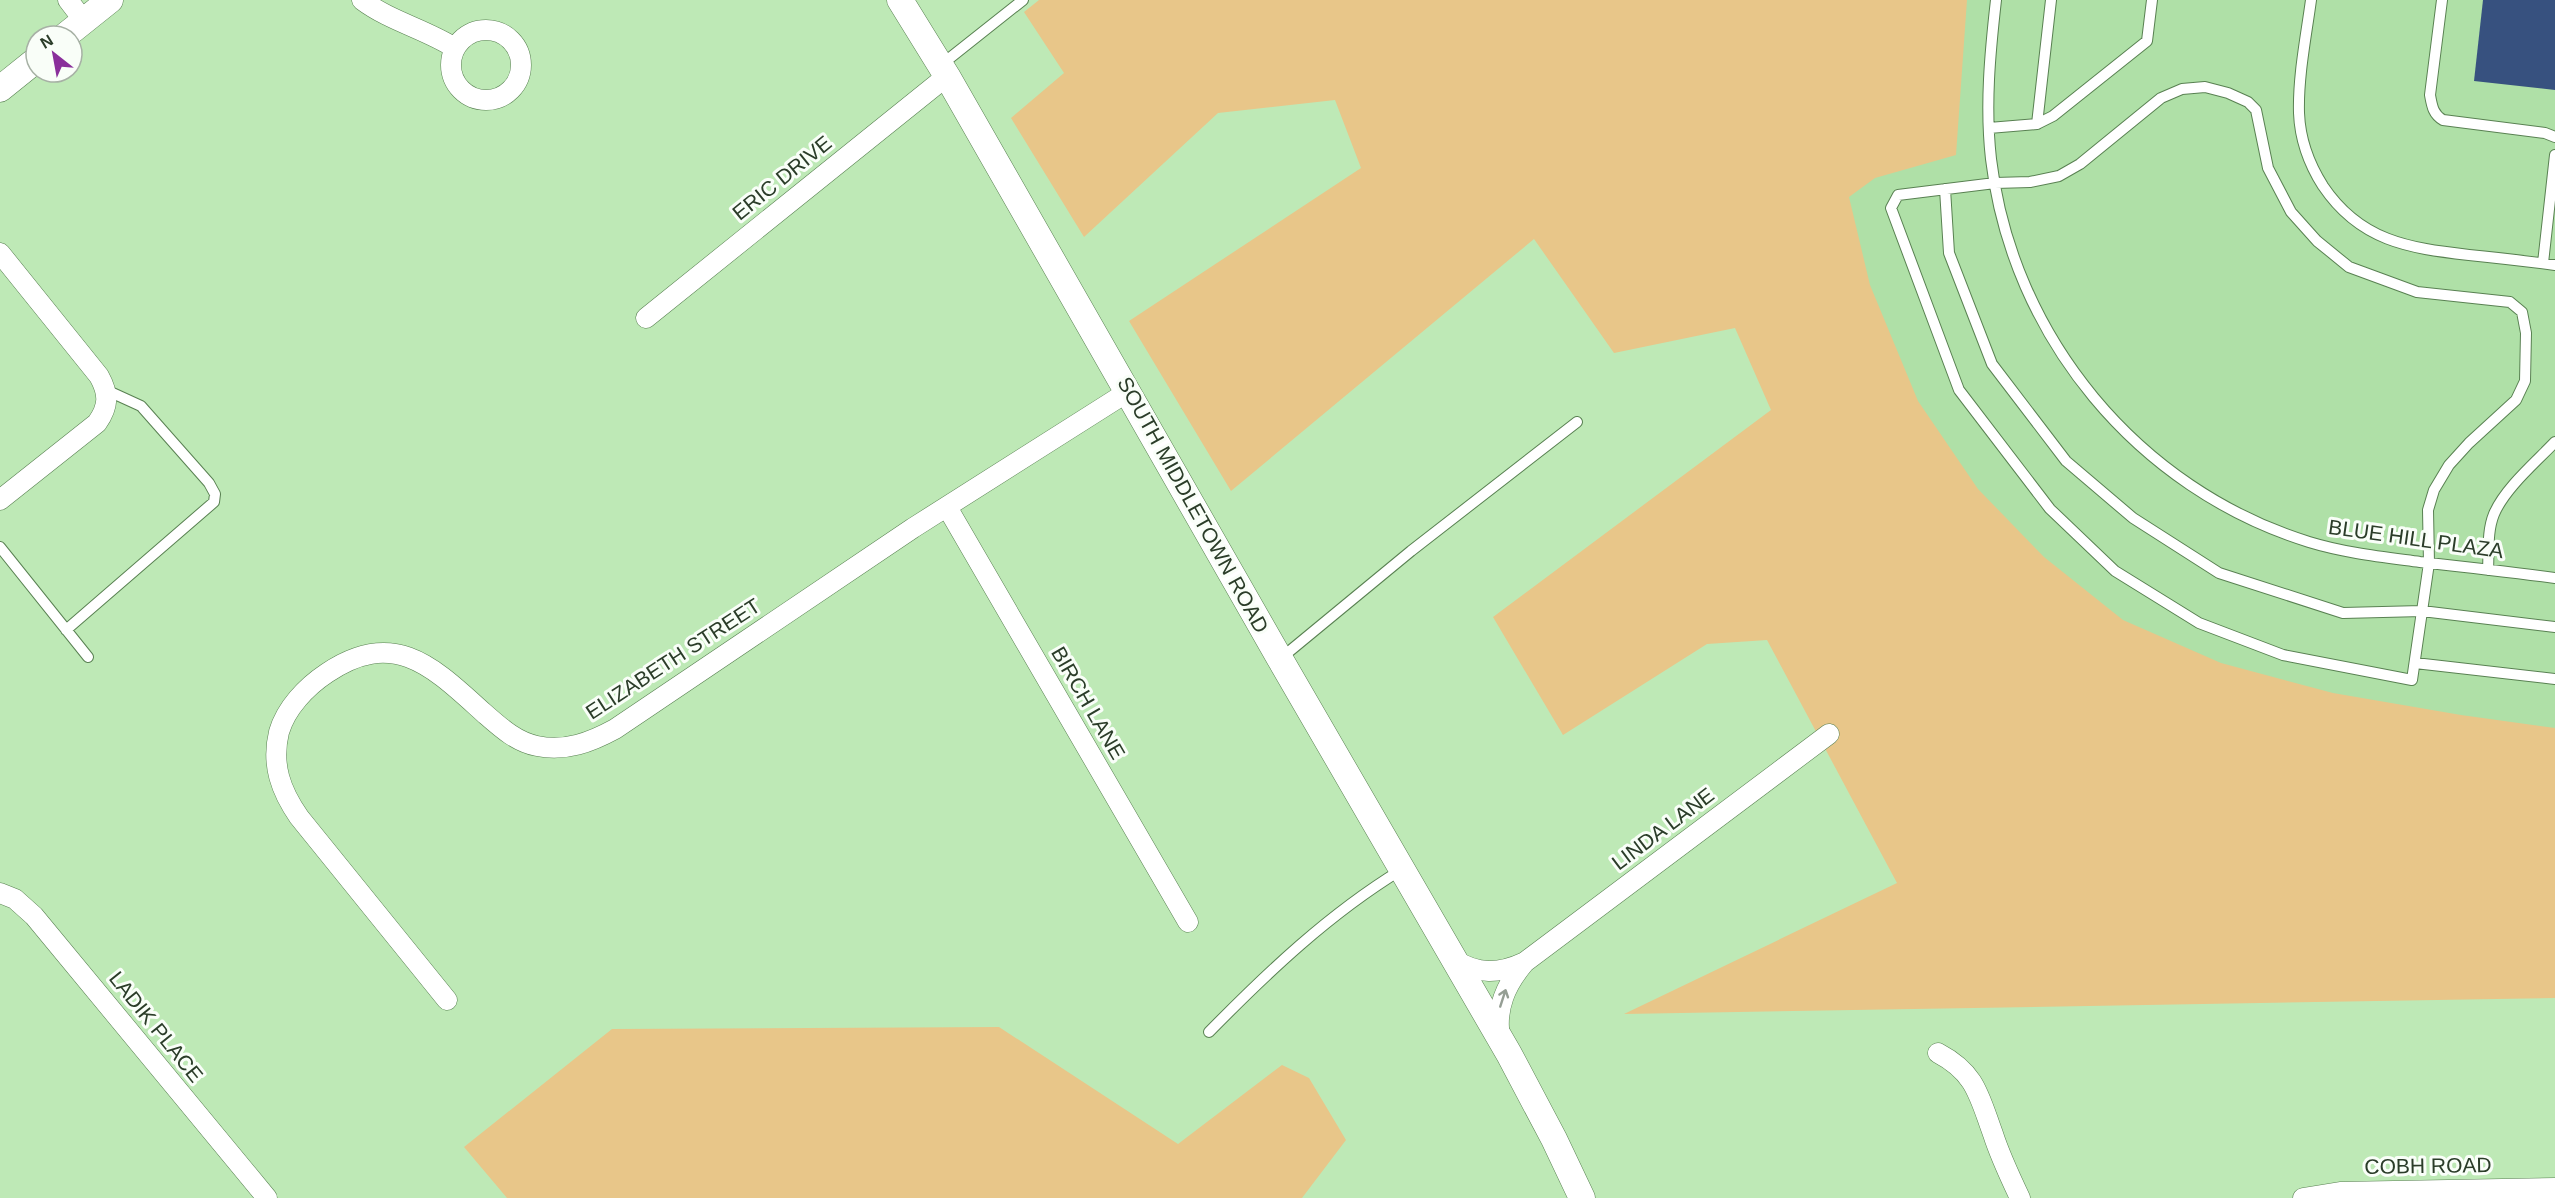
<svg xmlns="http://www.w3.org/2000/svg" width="2555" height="1198" viewBox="0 0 2555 1198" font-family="Arial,sans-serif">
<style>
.built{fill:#afe0a7}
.green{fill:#e8c689}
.building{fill:#37517f}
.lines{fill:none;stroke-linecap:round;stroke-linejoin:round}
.service-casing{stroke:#598152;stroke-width:12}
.minor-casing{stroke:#598152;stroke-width:21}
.tertiary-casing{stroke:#598152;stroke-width:27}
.service{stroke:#fff;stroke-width:10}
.minor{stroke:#fff;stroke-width:20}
.tertiary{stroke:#fff;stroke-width:26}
.oneway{stroke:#959e94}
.labels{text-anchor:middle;stroke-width:6;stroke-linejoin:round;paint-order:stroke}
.street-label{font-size:21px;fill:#2b3d29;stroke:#f9fef8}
</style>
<rect width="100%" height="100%" fill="#bee9b6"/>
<path class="built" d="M1957,0H2555V737L2219,680L2030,563L1891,376L1838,183Z"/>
<path class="green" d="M1039,0H1967L1956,155L1875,178L1849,197L1870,285L1918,401L1978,489L2044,557L2123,620L2221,663L2333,693L2461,715L2555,728V998L1624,1014L1897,883L1767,640L1707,644L1563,735L1493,617L1771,410L1735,328L1614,353L1534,239L1231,491L1129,321L1361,168L1335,100L1218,113L1084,237L1011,118L1064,73L1024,12Z
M999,1027L1178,1144L1282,1065L1309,1078L1346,1140L1302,1198H507L464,1147L612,1029Z"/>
<path class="building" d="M2483,0H2555V90L2474,81Z"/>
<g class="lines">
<g class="service-casing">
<path id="service" d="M1996,0C1990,53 1985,106 1991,159C2012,337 2138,489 2309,542C2345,553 2383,557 2420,562C2465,567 2510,572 2555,578
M2311,0C2306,37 2298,76 2299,113C2300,139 2309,164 2323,186C2360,241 2408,248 2469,255C2498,258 2526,261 2555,265
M2442,0L2430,95C2432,106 2433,114 2443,120L2545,133L2555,137
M941,65L1023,0
M2205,87L2228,93L2248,102L2256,110L2268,168L2291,212L2317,241L2349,267L2417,292L2510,302L2522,312L2526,333L2525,381L2516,400L2469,443L2449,465L2434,490L2428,510L2429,563L2412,680L2283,655L2199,623L2115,571L2050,509L1959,390L1891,208L1898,195L1995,183L2030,182L2059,176L2080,164L2161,98L2182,89Z
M2037,124L2053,116L2147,41L2152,0
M1989,128L2037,124L2051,0
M1945,189L1949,253L1992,364L2066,461L2133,518L2219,573L2343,613L2422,611L2555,627
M2543,263L2555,155
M0,547L88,657
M2488,570C2489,551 2487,531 2494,514C2505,488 2536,462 2555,442
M66,630L214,502L215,494L209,483L141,406L106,390
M1280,659L1411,551L1577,422
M2415,663L2555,679
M1209,1032C1268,972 1329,914 1401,870"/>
</g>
<g class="minor-casing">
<path id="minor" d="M68,0L84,21
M362,0C390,21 425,29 455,48
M451 65a35 35 0 1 1 70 0a35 35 0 1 1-70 0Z
M0,253L99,376C109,394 109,406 97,423L0,500
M646,318L947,76
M947,507L1188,922
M0,893L15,899L34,916L267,1198
M1453,959C1478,975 1499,974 1525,962
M447,1000L299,817C281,791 271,765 279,732C286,708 306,687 327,673C395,627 434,668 484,713C500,727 516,742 537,746C566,752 591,742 615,729L913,528L1129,391
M1500,1038C1495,1008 1506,984 1525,962L1829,734
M1938,1053C1976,1073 1979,1096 1993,1134C2000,1156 2010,1177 2020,1198
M2303,1198L2340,1192L2555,1188"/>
</g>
<g class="tertiary-casing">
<path id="tertiary" d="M900,0L947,76L1280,659L1509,1054L1554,1139L1582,1198
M65,36L110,0
M0,89L36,60"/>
</g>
<use href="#service" class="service"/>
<use href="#minor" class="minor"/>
<use href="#tertiary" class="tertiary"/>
</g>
<defs><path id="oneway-shaft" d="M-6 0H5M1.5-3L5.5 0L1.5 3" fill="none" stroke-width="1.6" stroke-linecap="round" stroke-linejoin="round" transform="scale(1.5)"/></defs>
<use class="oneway" href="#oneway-shaft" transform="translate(1503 998) rotate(-72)"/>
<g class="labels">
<g class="street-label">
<text transform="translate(782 178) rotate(-39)" y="7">ERIC DRIVE</text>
<text transform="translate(1193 505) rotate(61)" y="7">SOUTH MIDDLETOWN ROAD</text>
<text transform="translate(2416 539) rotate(8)" y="7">BLUE HILL PLAZA</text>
<text transform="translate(673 659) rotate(-33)" y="7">ELIZABETH STREET</text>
<text transform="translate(1088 703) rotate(60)" y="7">BIRCH LANE</text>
<text transform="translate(1663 829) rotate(-37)" y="7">LINDA LANE</text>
<text transform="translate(156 1027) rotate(51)" y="7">LADIK PLACE</text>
<text transform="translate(2428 1166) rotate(-1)" y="7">COBH ROAD</text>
</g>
</g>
<g transform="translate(54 54) rotate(329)"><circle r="28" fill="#f9fef8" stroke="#a7b1a5" stroke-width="1.5"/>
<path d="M0-4.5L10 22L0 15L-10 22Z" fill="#8a2f9b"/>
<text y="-9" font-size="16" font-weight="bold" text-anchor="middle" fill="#2b3d29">N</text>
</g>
</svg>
